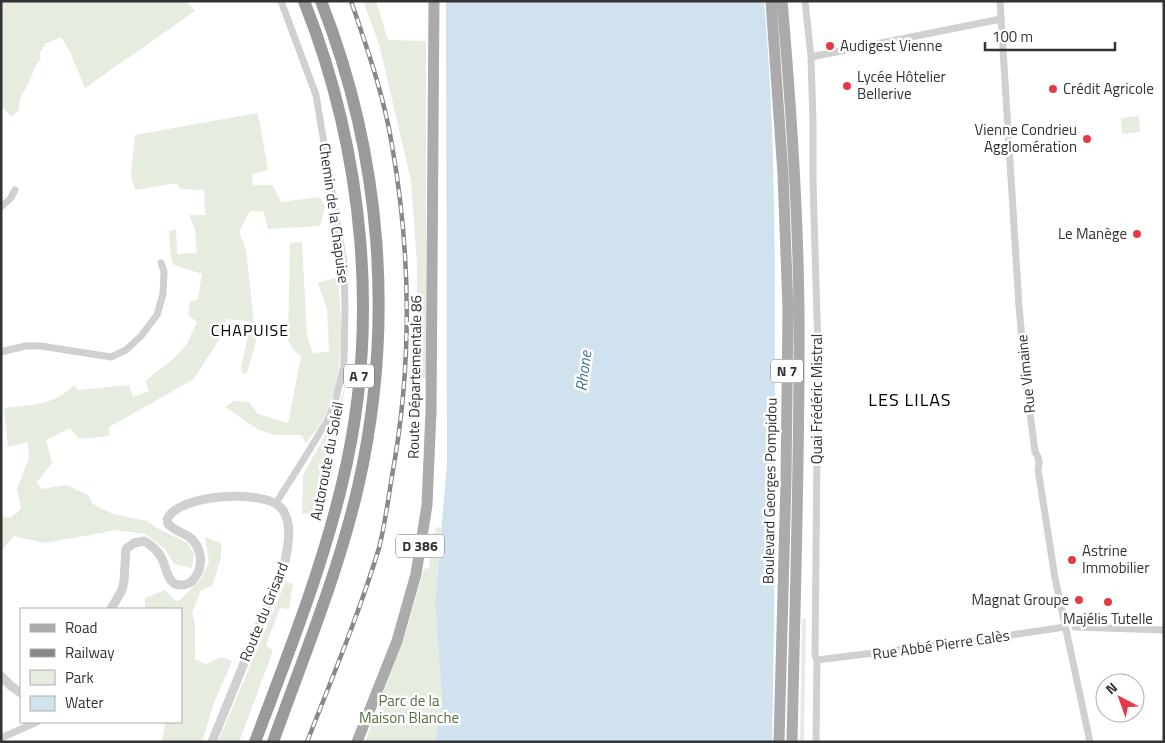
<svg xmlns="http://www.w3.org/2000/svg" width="1165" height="743" viewBox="0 0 1165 743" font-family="'Titillium Web',sans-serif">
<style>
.green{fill:#e6ecdf}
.water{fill:#cfe2ee}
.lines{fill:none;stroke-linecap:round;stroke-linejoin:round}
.minor{stroke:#d0d0d0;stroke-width:7}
.tertiary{stroke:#d0d0d0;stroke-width:9}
.primary{stroke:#ababab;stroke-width:11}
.motorway{stroke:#9a9a9a;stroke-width:12}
.rail-casing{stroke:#888;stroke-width:4.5}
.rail{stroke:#fff;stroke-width:2.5;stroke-dasharray:8;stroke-linecap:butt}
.poi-dot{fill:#e63946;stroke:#fff;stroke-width:2}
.labels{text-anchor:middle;stroke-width:5;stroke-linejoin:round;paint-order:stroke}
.shield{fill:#fff;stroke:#707070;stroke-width:1}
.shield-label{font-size:14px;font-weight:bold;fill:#333}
.poi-label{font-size:15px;fill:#333;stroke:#fff;text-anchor:start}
.street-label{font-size:15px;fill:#333;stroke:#fff}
.park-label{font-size:15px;fill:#56703f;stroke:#fff}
.neighbourhood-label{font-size:16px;letter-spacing:1px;fill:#000;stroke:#fff}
.water-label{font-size:16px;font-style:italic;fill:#3f7597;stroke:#fff}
.quarter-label{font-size:18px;letter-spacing:1px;fill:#000;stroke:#fff}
</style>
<rect width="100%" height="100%" fill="#fff"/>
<path class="green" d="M1,1H186L195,11L85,88L70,52L61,37L45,44L39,54L41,59C34,66 34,71 30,80C24,95 20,92 19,110L11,117L4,108L1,110Z
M363,1H376L388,40L426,41V378H417V264L411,181L379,44Z
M258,113L268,170L252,174L253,185H273L281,202L320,197L325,207L320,226L268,229L264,212L250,211L239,232L246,250L256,341L247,373L243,374L241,368L251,323L247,321L226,319L220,338L194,379L109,427V436L79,439L70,428L46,440L52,463L37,482L41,489L66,485L88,495L93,504L113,514L147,521L157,528L187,543L194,554L192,568L174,564L165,549L145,534L116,530L45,543L14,536L1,551V516L10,518L21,509L17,489L29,458L28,442L8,447L4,408C36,404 48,407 75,385L78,390L129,385L133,397L149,391L145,381L173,359L187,344L197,322L188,315L190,302L198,299L202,274L174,265L171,258L169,231L176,229L177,254L197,253L195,229L189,215H205L204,190L180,189L177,183L135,190L131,176L135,135Z
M1139,116L1140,132L1122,134L1121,118Z
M302,242L307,336L313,354L329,351L327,309L318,283L338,277C342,325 346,377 322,421C318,429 311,436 306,443L301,435H276L259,430L225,407L234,401L249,402L258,414L288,423L301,357L293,349L288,340L290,243Z
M346,384L323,493L315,513L302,514L303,475L334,419Z
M436,527L441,528L435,602L442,699L435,742H365L406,632L424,569L429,568Z
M205,537L221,543V558L212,586L201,590L192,613L195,623V659L206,664L221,657L232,661L214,703L202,742H162L165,722H181V609H145V598L165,590L176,601L180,600L202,578L209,561Z
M286,581L293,584L289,609L280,608L266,645L273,651L239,742H218Z
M802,619H806L804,742H800Z"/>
<path class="water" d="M446,1H764C775,123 775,245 775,368C775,492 775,617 772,742H435L442,699L435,602L447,464Z"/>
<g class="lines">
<path class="minor" d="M805,1L811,57L813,122V182L818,351L815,655L817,660L816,742
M1000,1L1019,306L1025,374L1035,452C1039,457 1040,463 1038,469L1055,578L1090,742
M811,57L1001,19
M1,207L10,199L15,190
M1,352L25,346H41L111,357L126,350L141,336L157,315L163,294L164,271L161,263
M276,503L307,454L327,421L335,402L344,365L345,308L344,264L316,95L281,1
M1075,627L1164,630
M817,660L971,641L1065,627
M1,738L37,722"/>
<path class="tertiary" d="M111,609L122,590L124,581L126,549L134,543L144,541C151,545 157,550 161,557C166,565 166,579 175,584C181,586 189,585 193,580C205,567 202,546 188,536C181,532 174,530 168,524L167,519C178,494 266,488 282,509C293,524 288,545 285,562L212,742
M1,676L11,686L21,693"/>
<path class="primary" d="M771,1L783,174L788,309L786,480L779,742
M782,1C791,104 798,207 799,311C800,454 795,598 792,742
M357,742L397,641L416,574L427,505L431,411L434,1"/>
<path class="motorway" d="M255,742C287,657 321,572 342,484C381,325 364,152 304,1
M273,742C303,658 338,574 358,487C395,325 382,156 321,1"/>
<g class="rail-casing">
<path id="rail" d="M307,742C332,678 359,614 379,548C385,525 388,500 392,476C412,367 411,254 392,145C384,96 367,48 351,1"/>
</g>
<use href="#rail" class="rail"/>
</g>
<g class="poi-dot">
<circle cx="830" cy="46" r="5"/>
<circle cx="847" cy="86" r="5"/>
<circle cx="1053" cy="89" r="5"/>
<circle cx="1087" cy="139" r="5"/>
<circle cx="1137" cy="234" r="5"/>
<circle cx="1072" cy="560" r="5"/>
<circle cx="1079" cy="600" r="5"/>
<circle cx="1108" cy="602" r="5"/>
</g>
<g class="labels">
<g class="shield">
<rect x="771" y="359.5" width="32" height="23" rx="4"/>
<rect x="344" y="364.5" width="30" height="23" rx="4"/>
<rect x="396" y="534.5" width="48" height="23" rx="4"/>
</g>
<g class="shield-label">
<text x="787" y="376">N 7</text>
<text x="359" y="381">A 7</text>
<text x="420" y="551">D 386</text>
</g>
<g class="poi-label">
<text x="840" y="51">Audigest Vienne</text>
<text x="857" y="82">Lycée Hôtelier<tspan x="857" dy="17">Bellerive</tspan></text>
<text x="1063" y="94">Crédit Agricole</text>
<text x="1077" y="135" text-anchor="end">Vienne Condrieu<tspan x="1077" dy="17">Agglomération</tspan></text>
<text x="1127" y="239" text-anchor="end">Le Manège</text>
<text x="1082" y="556">Astrine<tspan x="1082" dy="17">Immobilier</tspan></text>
<text x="1069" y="605" text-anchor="end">Magnat Groupe</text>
<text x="1108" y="624" text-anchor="middle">Majélis Tutelle</text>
</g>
<g class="street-label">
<text transform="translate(334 213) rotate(82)" y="5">Chemin de la Chapuise</text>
<text transform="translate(1026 374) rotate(-96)" y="5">Rue Vimaine</text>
<text transform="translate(415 377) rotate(-89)" y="5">Route Départementale 86</text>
<text transform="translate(817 399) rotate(-90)" y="5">Quai Frédéric Mistral</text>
<text transform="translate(327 461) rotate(-79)" y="5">Autoroute du Soleil</text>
<text transform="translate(770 491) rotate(-89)" y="5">Boulevard Georges Pompidou</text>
<text transform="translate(264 612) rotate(-68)" y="5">Route du Grisard</text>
<text transform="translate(941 645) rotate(-8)" y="5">Rue Abbé Pierre Calès</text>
</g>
<g class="park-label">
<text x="409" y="706">Parc de la<tspan x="409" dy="17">Maison Blanche</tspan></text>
</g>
<g class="neighbourhood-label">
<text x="250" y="336">CHAPUISE</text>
</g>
<g class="water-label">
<text transform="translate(583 371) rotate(-83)" y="6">Rhone</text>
</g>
<g class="quarter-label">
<text x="910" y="406">LES LILAS</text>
</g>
</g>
<rect width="1165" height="743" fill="none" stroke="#333333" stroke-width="5"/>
<rect x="20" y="608" width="162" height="115" fill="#ffffff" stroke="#adadad"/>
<rect x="30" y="624" width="25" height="8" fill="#ababab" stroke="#adadad"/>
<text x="65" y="633" font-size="15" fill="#333333">Road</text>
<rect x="30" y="649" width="25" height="8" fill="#888888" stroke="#adadad"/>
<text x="65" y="658" font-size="15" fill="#333333">Railway</text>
<rect x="30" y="670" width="25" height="15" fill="#e6ecdf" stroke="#adadad"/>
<text x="65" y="683" font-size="15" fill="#333333">Park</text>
<rect x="30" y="696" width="25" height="15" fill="#cfe2ee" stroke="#adadad"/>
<text x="65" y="708" font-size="15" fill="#333333">Water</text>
<g transform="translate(1120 698) rotate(319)"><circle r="24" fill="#ffffff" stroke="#adadad"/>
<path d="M0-4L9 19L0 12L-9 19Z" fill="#e63946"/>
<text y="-8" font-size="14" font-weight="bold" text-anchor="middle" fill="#333333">N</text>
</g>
<path d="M985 42v8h130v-8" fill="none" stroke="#333333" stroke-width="2.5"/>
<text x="992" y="42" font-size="15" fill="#333333" stroke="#ffffff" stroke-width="4" paint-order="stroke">100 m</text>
</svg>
